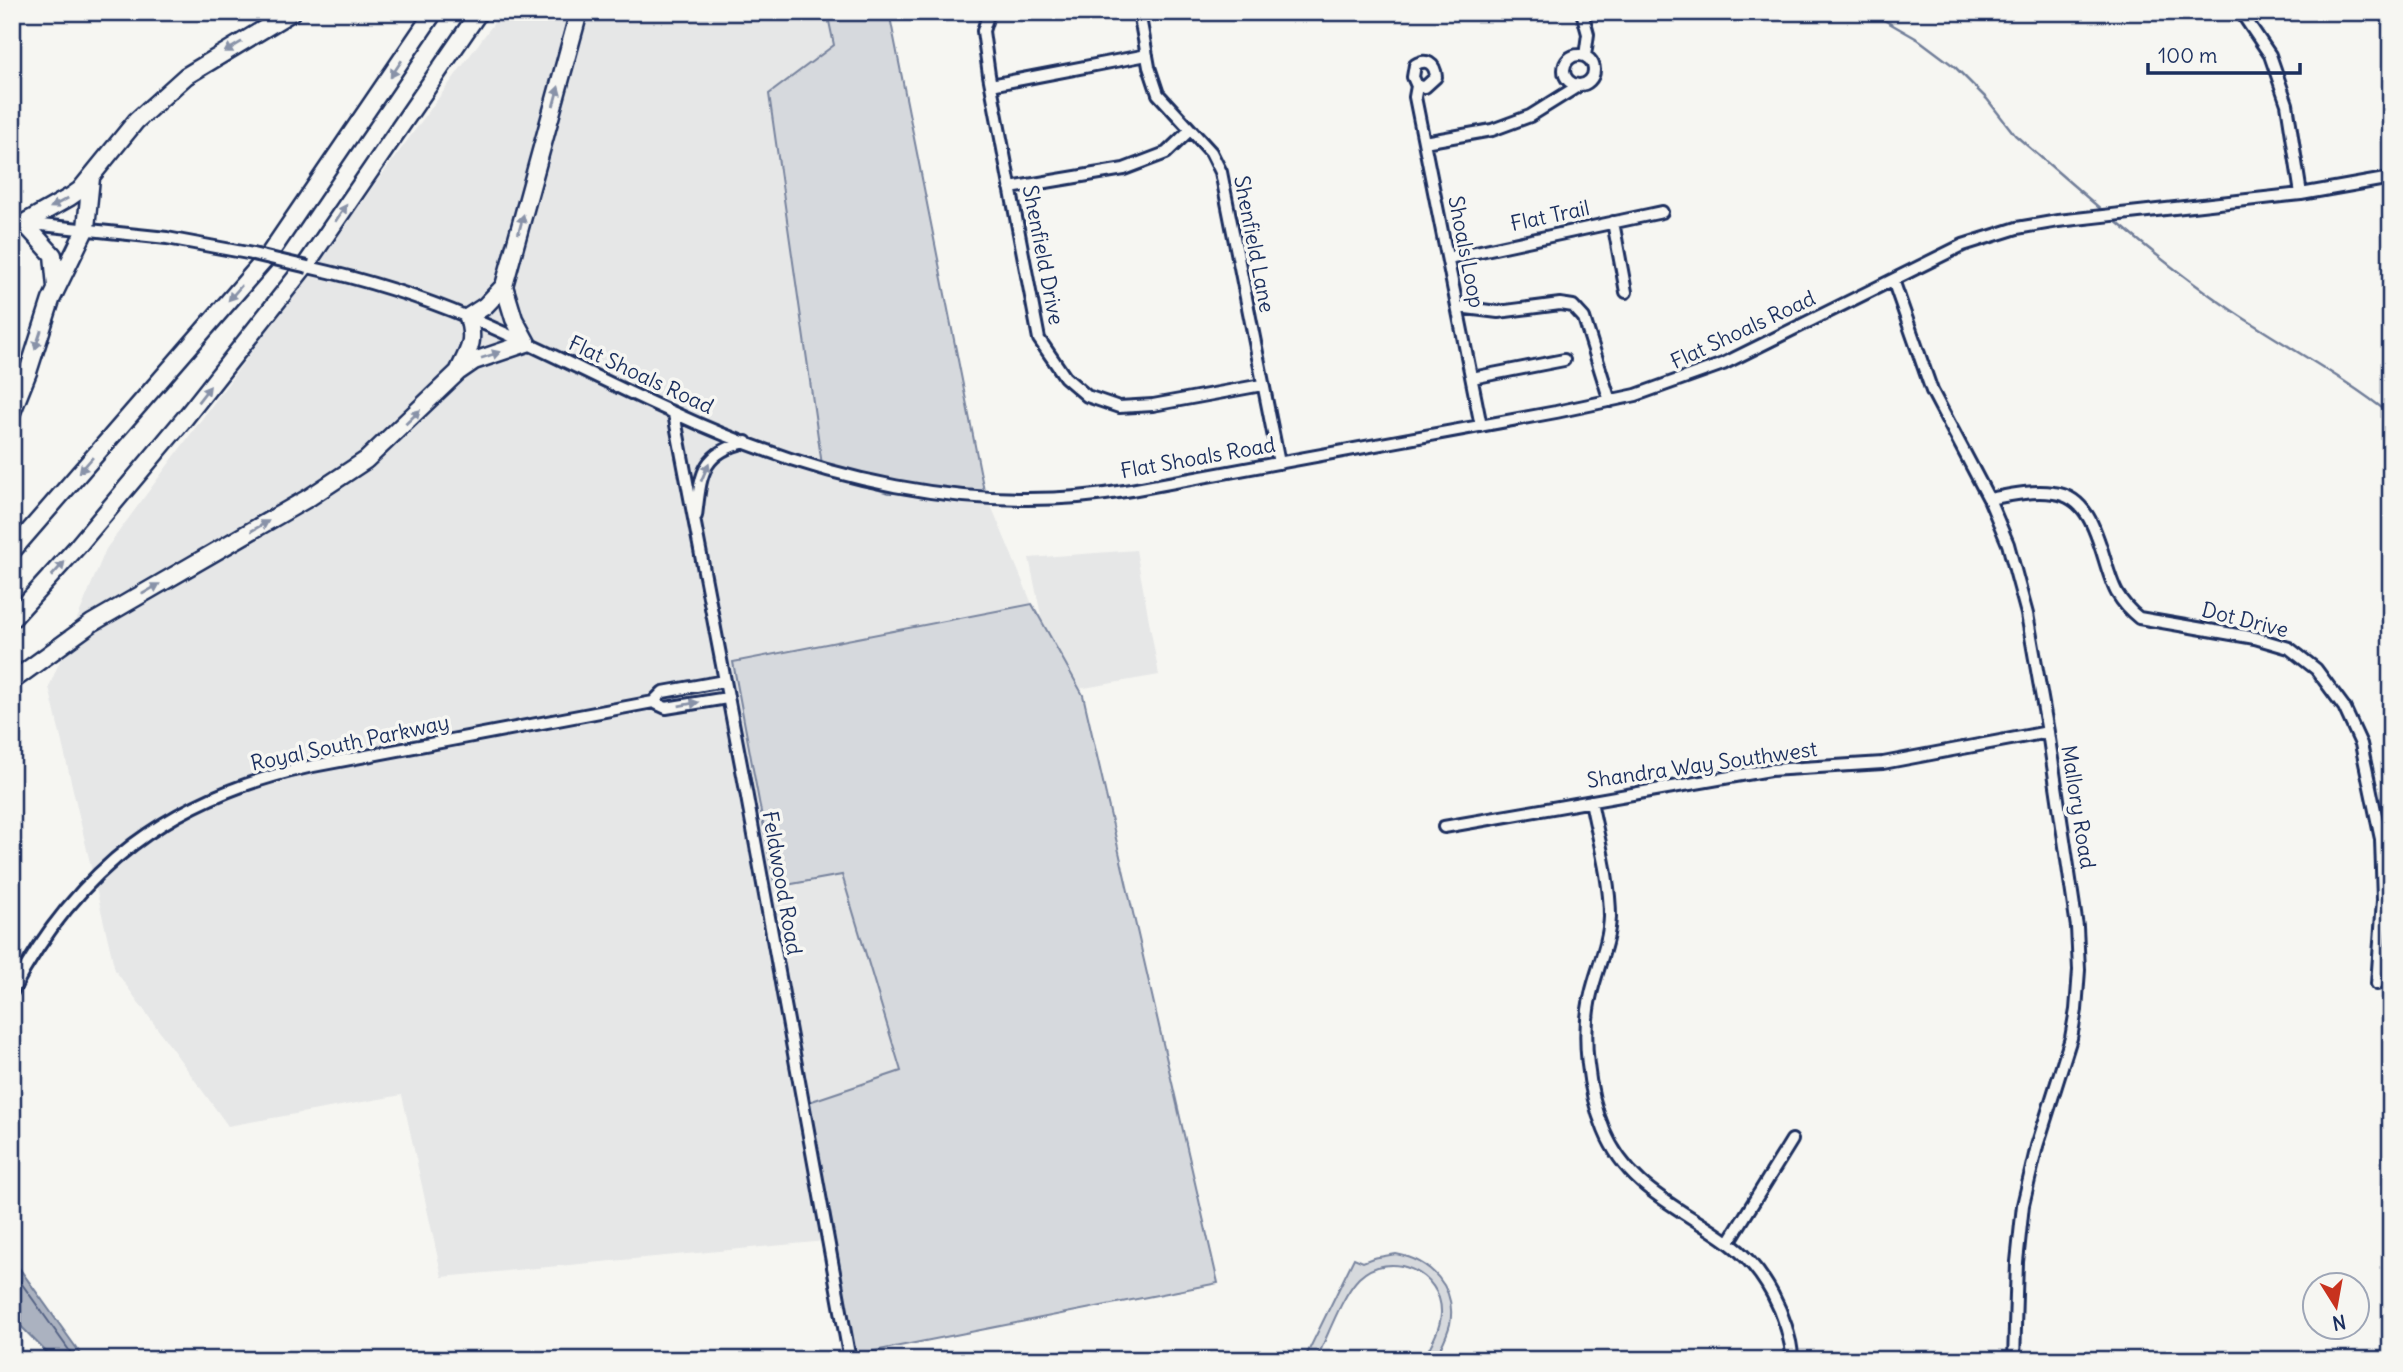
<svg xmlns="http://www.w3.org/2000/svg" width="2403" height="1372" viewBox="0 0 2403 1372" font-family="Delius,sans-serif">
<style>
.built{fill:#e6e7e7}
.green{fill:#d6d9dd;stroke:#78849e;stroke-width:2}
.water{fill:#abb2c0;stroke:#717e99;stroke-width:2}
.lines{fill:none;stroke-linecap:round;stroke-linejoin:round}
.shore{stroke:#556385;stroke-width:2}
.stream{stroke:#717e99;stroke-width:2.5}
.minor-casing{stroke:#1b2f5e;stroke-width:16}
.highway-casing{stroke:#1b2f5e;stroke-width:21}
.minor{stroke:#f6f6f2;stroke-width:10}
.highway{stroke:#f6f6f2;stroke-width:16}
.minor-bridge-casing{stroke:#1b2f5e;stroke-width:16;stroke-linecap:butt}
.minor-bridge{stroke:#f6f6f2;stroke-width:10}
.oneway{fill:#8892a8}
.labels{text-anchor:middle;stroke-width:7;stroke-linejoin:round;paint-order:stroke}
.street-label{font-size:21px;fill:#1b2f5e;stroke:#f6f6f2}
</style>
<rect width="100%" height="100%" fill="#f6f6f2"/>
<filter id="ink" filterUnits="userSpaceOnUse"><feTurbulence type="fractalNoise" baseFrequency=".0143" numOctaves="2"/><feDisplacementMap in="SourceGraphic" scale="14" xChannelSelector="R" yChannelSelector="G"/><feConvolveMatrix kernelMatrix="1 2 1 2 8 2 1 2 1" color-interpolation-filters="sRGB"/></filter>
<g filter="url(#ink)">
<path class="built" d="M502,12H827L834,45L888,493L985,491L1032,604L733,662L775,887L842,875L902,1071L806,1103L826,1241L442,1277L402,1095L228,1126L115,970L49,687L106,549Z
M1136,550L1159,675L940,713L924,632L1041,615L1029,558Z"/>
<path class="green" d="M827,12H889L984,491L888,493L823,472L769,94L834,45Z
M1032,604L1083,695L1218,1283L849,1356L806,1103L901,1071L842,875L775,887L733,662Z
M1396,1254C1430,1260 1457,1287 1450,1324C1447,1337 1440,1348 1435,1360H1423C1430,1346 1440,1331 1441,1314C1443,1272 1389,1249 1359,1278C1342,1295 1327,1338 1316,1360H1304L1354,1258L1363,1262L1373,1258Z"/>
<path class="water" d="M12,1258L85,1360L52,1358L12,1317Z"/>
<g class="lines">
<path class="shore" d="M12,1270L76,1360"/>
<path class="stream" d="M1870,12L1919,40L1955,67L1987,99L2015,135L2103,211
M2114,220C2159,258 2206,295 2256,326C2301,355 2349,381 2391,415"/>
<g class="minor-casing">
<path id="minor" d="M989,12L983,31L989,75L1039,339L1065,377L1087,396L1119,407L1153,405L1262,385
M1139,12L1149,67L1158,94L1211,152L1221,172L1279,463
M1582,12L1588,34L1585,56
M2241,12L2270,55L2287,104L2301,194
M1564 70a15 15 0 1 1 30 0a15 15 0 1 1-30 0Z
M991,85L1147,55
M1417,86L1413,77L1415,65C1426,58 1435,63 1436,77L1425,87L1417,86L1415,97L1481,426
M1424,142L1492,130L1530,116L1578,86
M1010,188L1124,169L1166,153L1190,130
M12,222L167,238L253,254
M1613,222L1626,292
M1448,258L1662,212
M308,267C362,279 418,296 470,318C538,346 604,382 672,412C814,478 974,518 1131,490L1556,412L1636,395L1723,364L1963,245L2017,228L2058,221L2301,194L2391,178
M1893,280L1932,391L1989,499L2008,544L2027,614L2048,732L2077,927L2079,970L2076,1010L2071,1038L2037,1146L2023,1205L2017,1262L2014,1360
M1458,307L1498,312L1560,304L1573,306L1584,318L1610,401
M1472,378L1564,360
M674,414L743,775L850,1360
M1989,499C2010,495 2032,490 2054,493C2099,498 2100,562 2117,593C2123,603 2130,611 2139,618L2255,638L2289,648L2316,669L2344,707L2361,744L2381,839L2383,900L2377,984
M696,516C701,476 700,453 746,442
M653,702L666,708L727,698
M1591,801C1598,838 1610,878 1610,917C1609,944 1597,968 1591,994C1581,1034 1588,1092 1604,1130C1628,1189 1680,1207 1728,1242C1765,1269 1788,1315 1793,1360
M1444,827L1770,770L1883,763L2048,732
M12,992C77,868 172,797 308,767L653,702L663,692L724,681
M1729,1242L1792,1140"/>
</g>
<g class="highway-casing">
<path id="highway" d="M56,287L53,255L24,223L70,197L80,190L136,121L186,76L292,12
M459,370C470,348 475,341 468,317L485,306L504,286L579,12
M12,412L28,372L51,300L86,228L91,178
M12,551L268,256L434,12
M12,619L77,547L185,418L305,266L479,12
M12,681L92,623L310,497L366,460L458,372L474,361L527,343L514,319L504,286"/>
</g>
<use href="#minor" class="minor"/>
<use href="#highway" class="highway"/>
<g class="minor-bridge-casing">
<path id="minor-bridge" d="M253,254L308,267"/>
</g>
<use href="#minor-bridge" class="minor-bridge"/>
</g>
<defs><path id="oneway-solid" d="M-6-.8H1V-3.2L6.5 0L1 3.2V.8H-6Z" transform="scale(1.75)"/></defs>
<g class="oneway">
<use href="#oneway-solid" transform="translate(233 47) rotate(149)"/>
<use href="#oneway-solid" transform="translate(396 69) rotate(124)"/>
<use href="#oneway-solid" transform="translate(556 96) rotate(-75)"/>
<use href="#oneway-solid" transform="translate(59 203) rotate(152)"/>
<use href="#oneway-solid" transform="translate(341 213) rotate(-56)"/>
<use href="#oneway-solid" transform="translate(521 224) rotate(-75)"/>
<use href="#oneway-solid" transform="translate(235 293) rotate(131)"/>
<use href="#oneway-solid" transform="translate(38 340) rotate(108)"/>
<use href="#oneway-solid" transform="translate(491 355) rotate(-18)"/>
<use href="#oneway-solid" transform="translate(204 394) rotate(-52)"/>
<use href="#oneway-solid" transform="translate(413 417) rotate(-44)"/>
<use href="#oneway-solid" transform="translate(86 465) rotate(131)"/>
<use href="#oneway-solid" transform="translate(705 472) rotate(-67)"/>
<use href="#oneway-solid" transform="translate(260 526) rotate(-30)"/>
<use href="#oneway-solid" transform="translate(58 569) rotate(-48)"/>
<use href="#oneway-solid" transform="translate(151 589) rotate(-30)"/>
<use href="#oneway-solid" transform="translate(689 704) rotate(-10)"/>
</g>
</g>
<g class="labels">
<g class="street-label">
<text transform="translate(1550 216) rotate(-12)" y="7">Flat Trail</text>
<text transform="translate(1254 244) rotate(79)" y="7">Shenfield Lane</text>
<text transform="translate(1466 252) rotate(79)" y="7">Shoals Loop</text>
<text transform="translate(1043 255) rotate(79)" y="7">Shenfield Drive</text>
<text transform="translate(1743 330) rotate(-25)" y="7">Flat Shoals Road</text>
<text transform="translate(641 375) rotate(25)" y="7">Flat Shoals Road</text>
<text transform="translate(1198 458) rotate(-10)" y="7">Flat Shoals Road</text>
<text transform="translate(2245 620) rotate(14)" y="7">Dot Drive</text>
<text transform="translate(350 743) rotate(-12)" y="7">Royal South Parkway</text>
<text transform="translate(1702 765) rotate(-8)" y="7">Shandra Way Southwest</text>
<text transform="translate(2078 807) rotate(81)" y="7">Mallory Road</text>
<text transform="translate(782 883) rotate(80)" y="7">Feldwood Road</text>
</g>
</g>
<rect width="2403" height="1372" fill="none" stroke="#f6f6f2" stroke-width="42"/>
<rect x="21" y="21" width="2361" height="1330" fill="none" stroke="#1b2f5e" stroke-width="2.5" filter="url(#ink)"/>
<g transform="translate(2336 1306) rotate(169)"><circle r="33" fill="#f6f6f2" stroke="#9ea6b7" stroke-width="2"/>
<path d="M0-5L12 26L0 18L-12 26Z" fill="#c8321e"/>
<text y="-10" font-size="19" font-weight="bold" text-anchor="middle" fill="#1b2f5e">N</text>
</g>
<path d="M2148 63v10h152v-10" fill="none" stroke="#1b2f5e" stroke-width="3.5"/>
<text x="2158" y="63" font-size="21" fill="#1b2f5e" stroke="#f6f6f2" stroke-width="5" paint-order="stroke">100 m</text>
</svg>
